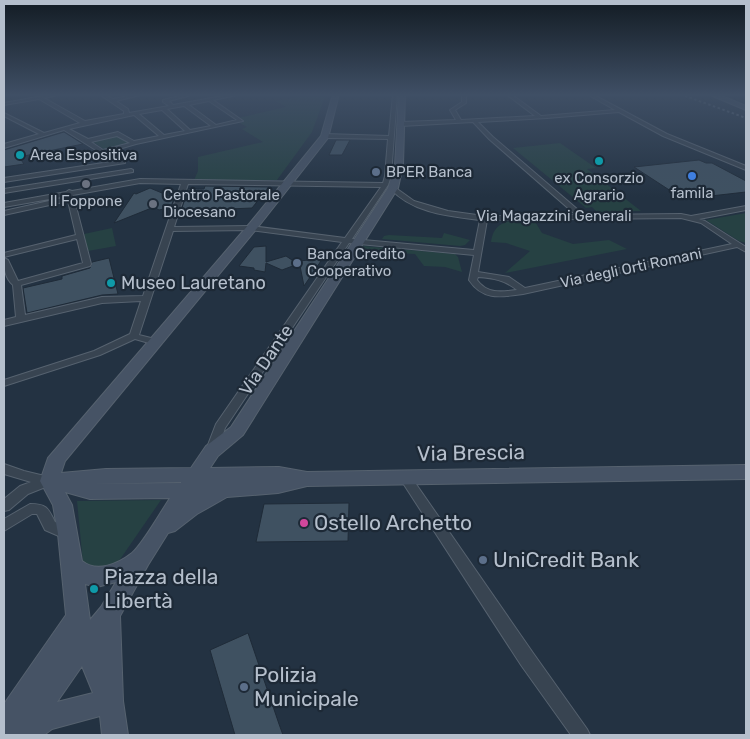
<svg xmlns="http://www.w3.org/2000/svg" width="750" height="739" viewBox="0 0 750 739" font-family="Rubik,sans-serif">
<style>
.green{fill:#264143}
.building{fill:#3f5161;stroke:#1f2b38}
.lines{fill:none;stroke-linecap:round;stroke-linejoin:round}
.street-casing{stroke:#56626f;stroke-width:2}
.secondary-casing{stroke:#56626f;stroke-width:2}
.street{fill:#384451;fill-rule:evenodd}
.secondary{fill:#465365;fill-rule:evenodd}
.rail{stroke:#5a6878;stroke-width:2;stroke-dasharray:2.5 2.5;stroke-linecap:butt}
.culture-dot{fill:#0f9aa8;stroke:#1d2936;stroke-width:2}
.service-dot{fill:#5c6f8a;stroke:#1d2936;stroke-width:2}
.shop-dot{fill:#3f7fe0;stroke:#1d2936;stroke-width:2}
.worship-dot{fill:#6b7280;stroke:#1d2936;stroke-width:2}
.hotel-dot{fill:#d1479c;stroke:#1d2936;stroke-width:2}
.labels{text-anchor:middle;stroke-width:4.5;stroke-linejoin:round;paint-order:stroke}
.far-poi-label{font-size:15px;fill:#b5bfcc;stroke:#1d2936;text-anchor:start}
.far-street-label{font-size:15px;fill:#b5bfcc;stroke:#1d2936}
.poi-label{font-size:18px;fill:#b5bfcc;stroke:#1d2936;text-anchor:start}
.street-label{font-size:18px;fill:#b5bfcc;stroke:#1d2936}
.near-street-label{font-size:21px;fill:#b5bfcc;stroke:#1d2936}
.near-poi-label{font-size:21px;fill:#b5bfcc;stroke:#1d2936;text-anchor:start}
</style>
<rect width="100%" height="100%" fill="#233242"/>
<path class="green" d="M318,94H326L312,132L277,180H194L198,171V157L263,142L242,129L247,127L240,123L243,122L238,118L286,107L276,101Z
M117,135L130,143L105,150L92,141Z
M560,143L596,168L587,169L641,211L597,212L592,207L586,208L513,148Z
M746,213V243L739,241L706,220Z
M515,220H534L542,233L573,244L609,240L627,249L505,273L530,251L506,243L491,242C493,227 501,222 515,220Z
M112,228L116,246L88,251L84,234Z
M444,233L470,240L465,245L460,246L382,239L384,236L389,235L442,238Z
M363,246L455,254L458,257L462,272L445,267L424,266L415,254L394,253L392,249L358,251Z
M161,500L121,558L114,566L95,572L83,563L77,501Z"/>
<path class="building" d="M64,132L83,144L19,157L24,164L4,167V150Z
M336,140H350L342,155H329Z
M699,160L706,163H712L746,181V192L693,198L686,194L677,195L634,167Z
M205,186L269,187L252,208L181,211L188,189H204Z
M150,188L174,198L171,207L159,210L154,207L114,223L134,193L136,194Z
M266,246V262L286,256L298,264L282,270L266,263L265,272L254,270V268L239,266L254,247Z
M308,256L323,258L304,286L299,261L309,260Z
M109,258L118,294L102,295L27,313L23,288L62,279V276L90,268L92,262Z
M349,503L348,541L256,542L264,504Z
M248,633L279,724L283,735H235L210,650Z"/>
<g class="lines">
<g class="street-casing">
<path id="street" d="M54,94H63L44,98L85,121L124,114V111L99,94H104L113,99L137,94H144L116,101L128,109L129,113L169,106L163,102V100L188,94H195L169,101L173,105L234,94H242L213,100L243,121L136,144L102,154L64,130L4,148V144L39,134L4,116V113L44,133L80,123L39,99L4,105V103ZM209,101L237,120L216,125L189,105ZM184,106L211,126L190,130L167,109ZM162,110L185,131L164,135L139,114ZM134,115L159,136L134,141L118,132L88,139L69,129ZM117,136L130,143L103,150L91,142Z
M393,94H397L391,176L388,185L352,239L474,250L480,220C449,216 412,213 390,188L393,186L414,201L448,211L484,216L576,215L489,139L473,122L401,126L398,124L401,122L456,120L450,110L462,102V94H466V103L455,110L461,120L535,116L506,94H511L541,116L615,110L587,94H592L667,134L746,166V170L663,136L619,112L547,118L478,122L493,137L584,215L681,214L691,216L746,206V210L699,219L705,221L746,247V252L737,247L523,294C501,297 483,301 469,280L474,255L349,243L225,428L218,450L216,453L212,454L208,453L206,450L216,424L342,242L251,230L173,231L139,335L159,340L161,342L159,344L156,345L135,339L100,355L4,386V380L94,351L130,334L141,301L102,303L4,326V320L16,317L13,285C5,278 4,268 4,258L8,260L18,281L83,263L77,239L4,257V253L76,235L68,201L4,215V211L67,197V196L4,207V203L66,192L69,190L72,191L140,179L383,183L385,176L388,139L325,138L322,136L325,134L389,136ZM140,183L181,184L143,296L102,297L25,315L21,285L90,266L91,264L73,195ZM188,184L381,187L345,238L251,226L174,227ZM681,218L701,223L732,244L525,288L509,277L478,272L487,220ZM478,277C493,278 505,280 517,290C501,292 487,294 477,280Z
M123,160L125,161V163L4,182V178Z
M131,169L133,170V172L4,193V189Z
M4,464L24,471L53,478L55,481L53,484L28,494L9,510L4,511V499L20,486L31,482L4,474Z
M405,472L409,474L533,653L587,729L590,735H571L521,665L401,480L399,477L401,474Z
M30,504C47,504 48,508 55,522L73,530L75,534L73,538L68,540L45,530L37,514H32L4,531V519Z"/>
</g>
<g class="secondary-casing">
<path id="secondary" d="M333,94H339L328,138L258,227L65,461L61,473L106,469L191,468L206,446L231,427L388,188L395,165L399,94H405L403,165L398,188L243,435L218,456L210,468L279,467L307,472L746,465V479L307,486L278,493L227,497L197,514L175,531L168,533L148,565L120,616L123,701L128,735H102L100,716L52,729L44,735H4V704L66,615L58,534L53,505L40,481L48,458L250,223L321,136ZM181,482V483L91,484ZM65,492L90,499L170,498C162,510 142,545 132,553C118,564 97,573 82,561L72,505ZM116,582L101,607L90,620L85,584L97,587ZM82,666L93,693L57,702Z
M708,94H717L746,106V110Z"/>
</g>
<use href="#street" class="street"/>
<use href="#secondary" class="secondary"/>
<path class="rail" d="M680,94L746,118"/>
</g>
<linearGradient id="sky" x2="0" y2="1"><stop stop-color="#131c24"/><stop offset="0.48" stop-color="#3f4f65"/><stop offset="1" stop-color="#3f4f65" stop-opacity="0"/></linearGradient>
<rect width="750" height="197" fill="url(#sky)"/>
<g class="culture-dot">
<circle cx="20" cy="155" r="5"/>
<circle cx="599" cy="161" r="5"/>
<circle cx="111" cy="283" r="5"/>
<circle cx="94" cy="589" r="5"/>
</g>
<g class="service-dot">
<circle cx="376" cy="172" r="5"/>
<circle cx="297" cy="263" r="5"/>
<circle cx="483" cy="560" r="5"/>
<circle cx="244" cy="687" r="5"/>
</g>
<circle class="shop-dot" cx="692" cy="176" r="5"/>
<g class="worship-dot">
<circle cx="86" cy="184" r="5"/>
<circle cx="153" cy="204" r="5"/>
</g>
<circle class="hotel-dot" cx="304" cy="523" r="5"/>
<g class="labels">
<g class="far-poi-label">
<text x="30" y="160">Area Espositiva</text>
<text x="386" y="177">BPER Banca</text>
<text x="599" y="183" text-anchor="middle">ex Consorzio<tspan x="599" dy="17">Agrario</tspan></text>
<text x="692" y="198" text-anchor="middle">famila</text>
<text x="163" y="200">Centro Pastorale<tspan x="163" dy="17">Diocesano</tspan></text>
<text x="86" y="206" text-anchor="middle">Il Foppone</text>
<text x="307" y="259">Banca Credito<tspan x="307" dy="17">Cooperativo</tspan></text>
</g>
<g class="far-street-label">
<text x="554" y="221">Via Magazzini Generali</text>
<text transform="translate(631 268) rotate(-12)" y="5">Via degli Orti Romani</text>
</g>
<g class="poi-label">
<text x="121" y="289">Museo Lauretano</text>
</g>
<g class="street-label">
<text transform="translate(266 360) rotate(-56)" y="6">Via Dante</text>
</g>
<g class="near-street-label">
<text transform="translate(471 453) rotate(-1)" y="7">Via Brescia</text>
</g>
<g class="near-poi-label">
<text x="314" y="530">Ostello Archetto</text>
<text x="493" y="567">UniCredit Bank</text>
<text x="104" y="584">Piazza della<tspan x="104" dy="24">Libertà</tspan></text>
<text x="254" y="682">Polizia<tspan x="254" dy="24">Municipale</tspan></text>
</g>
</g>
<rect width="750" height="739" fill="none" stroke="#b5bfcc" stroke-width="10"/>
</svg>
